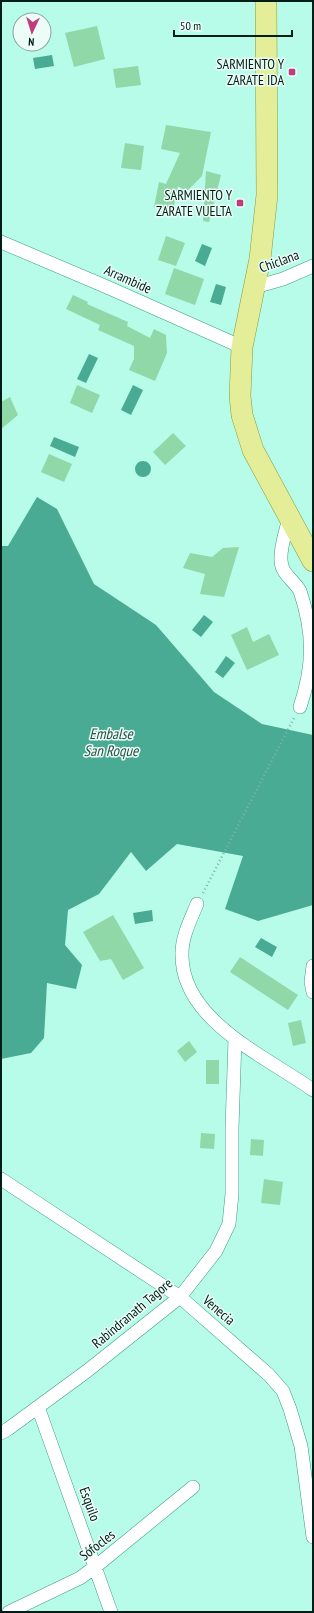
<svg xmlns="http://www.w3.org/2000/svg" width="314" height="1613" viewBox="0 0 314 1613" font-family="'PT Sans Narrow',sans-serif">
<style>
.water{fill:#49ab93}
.building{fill:#90d8a8}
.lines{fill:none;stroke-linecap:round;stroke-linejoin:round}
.street-casing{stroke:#3f9b85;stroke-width:14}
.primary-casing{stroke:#899c3d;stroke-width:22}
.path{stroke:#7db5a6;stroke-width:2.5;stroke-dasharray:1 3;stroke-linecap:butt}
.street{stroke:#fff;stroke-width:13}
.primary{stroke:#e4ed97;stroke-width:21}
.poi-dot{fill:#c23c7d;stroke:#ecfdf7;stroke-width:1.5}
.labels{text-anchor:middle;stroke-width:3;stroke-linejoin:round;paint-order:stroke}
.poi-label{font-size:14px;fill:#011d17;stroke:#ecfdf7;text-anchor:end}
.street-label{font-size:14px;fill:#011d17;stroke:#ecfdf7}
.water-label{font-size:15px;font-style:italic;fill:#265146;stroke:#ecfdf7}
</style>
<rect width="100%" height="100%" fill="#b6fce8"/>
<path class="water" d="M52,55L54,66L35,69L33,58Z
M202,244L212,248L205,266L195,261Z
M216,284L226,287L221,305L210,302Z
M89,354L98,358L86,383L77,379Z
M133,385L143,390L131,415L121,410Z
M54,437L79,447L75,457L50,446Z
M135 469a8 8 0 1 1 16 0a8 8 0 1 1-16 0Z
M37,497L57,509L94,584L156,625L214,692L262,724L313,735V905L258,921L225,909L243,856L177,844L146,871L131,852L99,894L68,910L65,945L82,965L76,989L47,983L44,1038L31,1053L1,1059V546H8Z
M204,615L213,622L201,637L192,630Z
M226,656L235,663L223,678L215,672Z
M152,910L153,921L135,924L133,913Z
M261,938L277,947L272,957L255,947Z"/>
<path class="building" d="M97,26L105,59L74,67L65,33Z
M138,66L141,85L116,88L113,69Z
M166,125L211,132L202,176L186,192L178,186L173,210L154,207L159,182L166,184L180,153L161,149Z
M125,143L144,146L141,170L121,168Z
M206,171L221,175L209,222L203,221Z
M166,236L185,243L176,266L158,260Z
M174,268L204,279L195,305L165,294Z
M73,295L88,302L87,304L128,322L127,326L150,338L154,329L166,335L167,353L155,381L129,370L134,359V346L98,330L100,325L66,309Z
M77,385L100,395L92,413L70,403Z
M10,397L18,415L1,429V402Z
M173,433L186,446L165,465L153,452Z
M49,454L72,464L64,482L41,472Z
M239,547L224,597L200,594L205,574L183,568L190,553L212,557L223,548Z
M247,627L253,642L269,634L279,655L247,670L231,635Z
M113,915L144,968L123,980L111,959L100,961L83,932Z
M240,957L298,995L288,1010L230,972Z
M301,1020L306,1043L293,1046L288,1023Z
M189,1041L197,1052L185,1062L177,1051Z
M206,1060H219V1084H206Z
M201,1133L215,1134L214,1149L200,1148Z
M251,1139L264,1140L263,1156L250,1155Z
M264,1179L283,1182L280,1205L261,1203Z"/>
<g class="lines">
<g class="street-casing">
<path id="street" d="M1,242L107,287L242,347
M255,287L283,279L313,266
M289,518C286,531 280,547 281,560C281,574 294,580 300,591C314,633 314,665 300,707
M197,904C191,919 182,936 182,953C180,1020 267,1057 313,1090
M313,966L311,982L313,992
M1,1179L180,1297L269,1375L283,1391L290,1409L301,1446L313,1537
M38,1407L111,1612
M1,1433L8,1429L87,1371L180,1297L216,1251L229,1224L232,1194V1128L235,1039
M9,1612L80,1578L95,1567L193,1487"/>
</g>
<g class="primary-casing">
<path id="primary" d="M266,1L267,195L260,259L242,347L240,396L242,415L253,450L313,561"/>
</g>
<path class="path" d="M203,893L294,718"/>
<use href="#street" class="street"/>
<use href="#primary" class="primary"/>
</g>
<g class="poi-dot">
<rect x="288" y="68" width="8" height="8" rx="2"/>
<rect x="236" y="199" width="8" height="8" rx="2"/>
</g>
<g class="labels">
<g class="poi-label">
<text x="284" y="69">SARMIENTO Y<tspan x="284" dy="16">ZARATE IDA</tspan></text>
<text x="232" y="200">SARMIENTO Y<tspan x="232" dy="16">ZARATE VUELTA</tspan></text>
</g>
<g class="street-label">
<text transform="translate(279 261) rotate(-20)" y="5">Chiclana</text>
<text transform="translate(128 279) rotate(24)" y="5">Arrambide</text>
<text transform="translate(219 1310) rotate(41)" y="5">Venecia</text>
<text transform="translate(132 1313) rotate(-40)" y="5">Rabindranath Tagore</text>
<text transform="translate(90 1504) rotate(70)" y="5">Esquilo</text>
<text transform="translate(97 1545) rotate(-38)" y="5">Sófocles</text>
</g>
<g class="water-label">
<text x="111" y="739">Embalse<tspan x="111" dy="17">San Roque</tspan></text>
</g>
</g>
<rect width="314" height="1613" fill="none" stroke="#011d17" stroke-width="4"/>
<g transform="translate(32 32) rotate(184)"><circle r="19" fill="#ecfdf7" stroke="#8ea39d"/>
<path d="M0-3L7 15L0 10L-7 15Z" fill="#c23c7d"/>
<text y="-6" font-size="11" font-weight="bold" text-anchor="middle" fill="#011d17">N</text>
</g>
<path d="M174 30v6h118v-6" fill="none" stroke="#011d17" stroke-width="2"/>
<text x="180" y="30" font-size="12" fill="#011d17" stroke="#ecfdf7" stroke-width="3" paint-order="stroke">50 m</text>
</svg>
